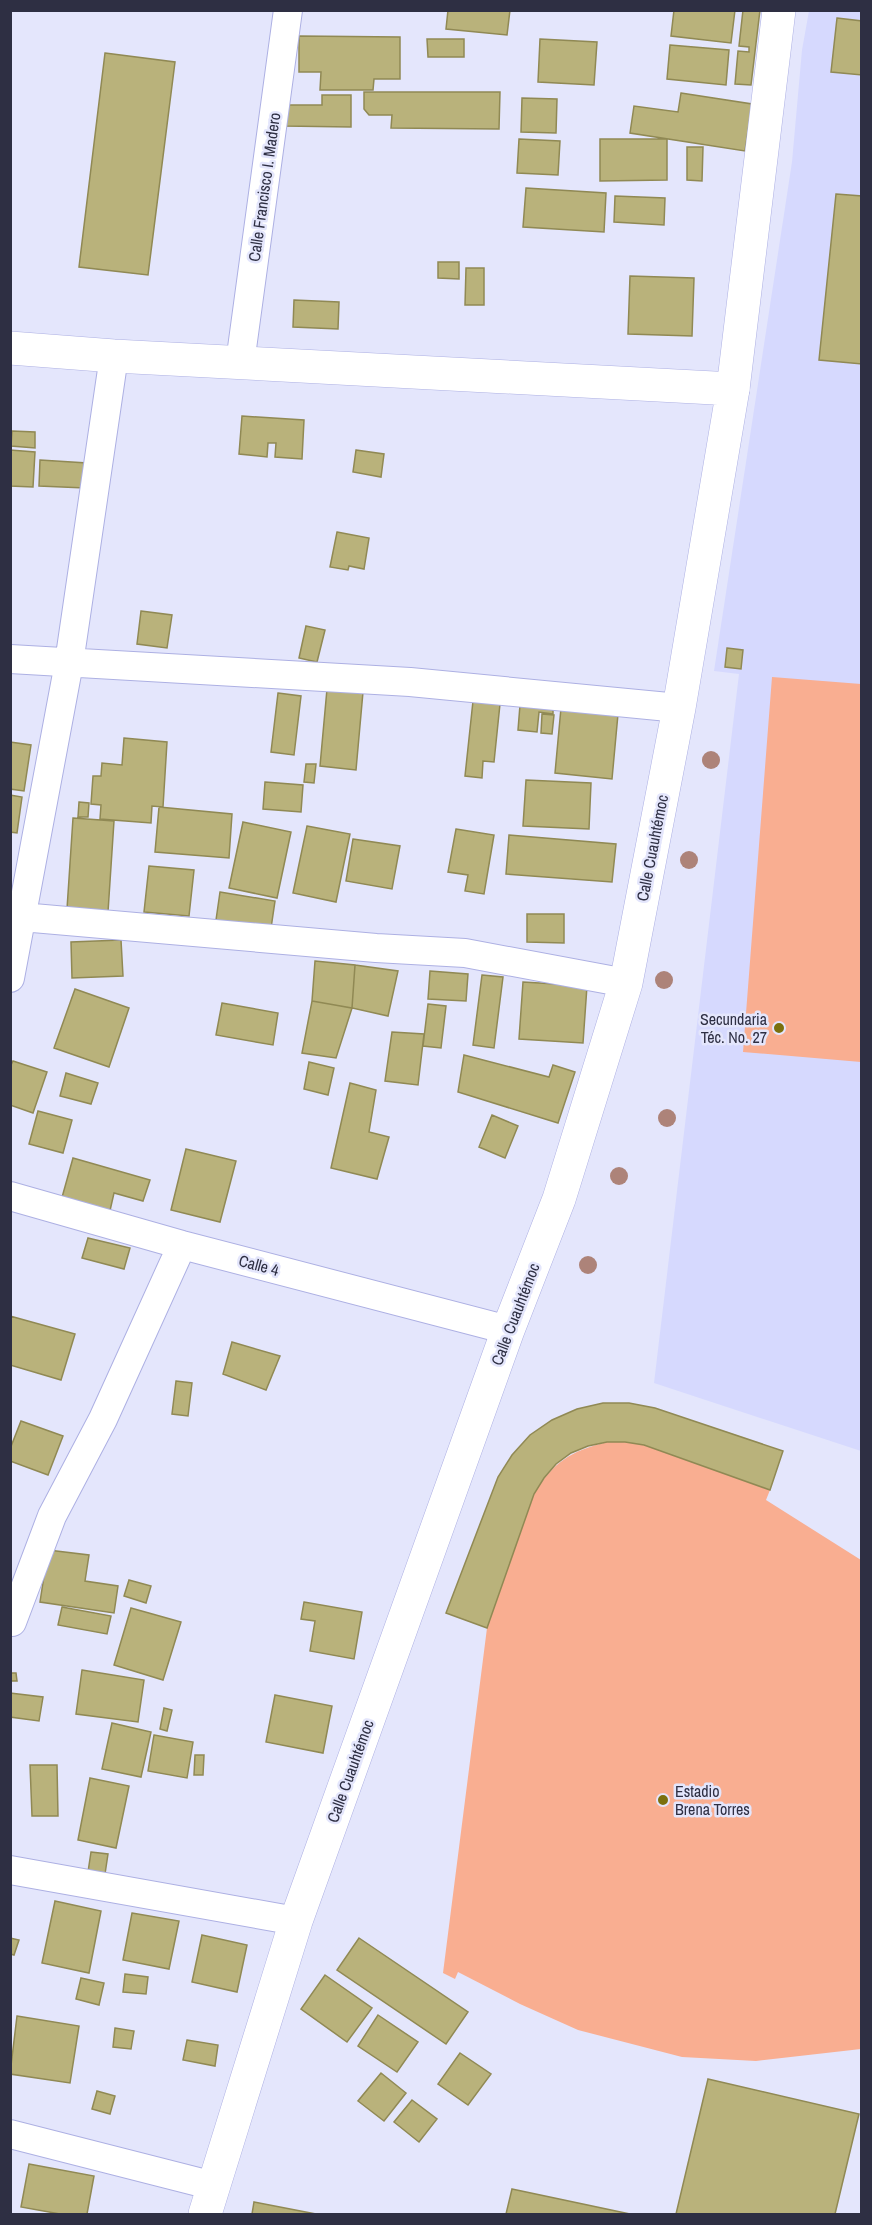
<svg xmlns="http://www.w3.org/2000/svg" width="872" height="2225" viewBox="0 0 872 2225" font-family="'Archivo Narrow',sans-serif">
<style>
.built{fill:#d6d9fe}
.green{fill:#f9ae91}
.building{fill:#b9b27b;stroke:#908954;stroke-width:1.5}
.lines{fill:none;stroke-linecap:round;stroke-linejoin:round}
.minor-casing{stroke:#adb0e3;stroke-width:30}
.tertiary-casing{stroke:#adb0e3;stroke-width:34}
.primary-casing{stroke:#adb0e3;stroke-width:34}
.minor{stroke:#fff;stroke-width:28}
.tertiary{stroke:#fff;stroke-width:33}
.primary{stroke:#fff;stroke-width:33}
.tree{fill:#ad8379}
.poi-dot{fill:#7b700e;stroke:#e4e6fc;stroke-width:2}
.labels{text-anchor:middle;stroke-width:5;stroke-linejoin:round;paint-order:stroke}
.street-label{font-size:16px;fill:#2e2f43;stroke:#e4e6fc}
.poi-label{font-size:16px;fill:#2e2f43;stroke:#e4e6fc;text-anchor:end}
</style>
<rect width="100%" height="100%" fill="#e4e6fc"/>
<path class="built" d="M809,11H861V1451L654,1383L739,674L714,671L792,162L802,50Z"/>
<path class="green" d="M772,677L861,684V1062L743,1052Z
M607,1442H625L644,1445L770,1490L766,1500L861,1560V2049L756,2061L682,2057L578,2030L520,2004L458,1972L455,1979L443,1973L487,1628L534,1494C553,1462 571,1451 607,1442Z"/>
<path class="building" d="M448,10H510L507,35L446,29Z
M674,10H735L731,43L671,36Z
M743,10H760L751,85L735,84L738,51L749,52V47L739,46Z
M837,18L862,21V75L831,72Z
M299,36L400,37V79H374L373,90H320L321,72H299Z
M427,39H464V57H428Z
M540,39L597,42L594,85L538,82Z
M670,45L729,50L726,85L667,79Z
M105,53L175,62L148,275L79,267Z
M364,92H500L499,129L391,128L392,115H369L364,109Z
M681,93L752,104L745,151L630,133L634,106L678,112Z
M322,95H351V127L284,126V105H322Z
M522,98L557,99L556,133L521,132Z
M519,139L560,141L558,175L517,173Z
M600,139H667V180L600,181Z
M687,147H703L702,181L687,180Z
M526,188L606,193L604,232L523,227Z
M836,194L862,196V364L819,360Z
M615,196L665,198L664,225L614,222Z
M438,262H459V279L438,278Z
M466,268H484V305H465Z
M630,276L694,278L692,336L628,334Z
M294,300L339,302L338,329L293,327Z
M242,416L304,420L302,459L275,457L276,443H268L267,457L239,454Z
M12,431L35,432V448L11,446Z
M10,450L35,452L33,487L10,486Z
M356,450L384,454L381,477L353,472Z
M40,460L87,463L85,488L39,486Z
M337,532L369,538L364,569L349,566L348,570L330,567Z
M141,611L172,615L167,648L137,644Z
M306,626L325,630L317,662L299,658Z
M727,648L743,650L741,669L725,667Z
M327,689L363,692L356,770L320,766Z
M278,693L301,696L294,755L271,752Z
M473,701L500,704L494,762L483,761L482,778L465,776Z
M520,705L553,707V714L539,712L537,732L518,730Z
M561,708L618,714L612,779L555,773Z
M542,714L554,715L552,734L541,733Z
M124,738L167,742L163,807L152,806L151,823L100,819L101,805L91,804L93,776H101L102,763L122,765Z
M10,742L31,745L24,791L10,789Z
M306,764H316L314,783L304,782Z
M526,780L591,783L589,829L523,826Z
M265,782L303,785L301,812L263,809Z
M10,795L22,797L17,833L10,832Z
M79,802L89,803L88,817H78Z
M159,807L232,814L229,858L155,852Z
M73,818L114,821L108,912L67,909Z
M243,822L291,832L277,898L229,888Z
M307,826L350,834L336,902L293,893Z
M456,829L494,835L484,894L465,891L468,875L448,872Z
M509,835L616,844L612,882L506,874Z
M353,839L400,846L392,889L346,881Z
M149,866L194,870L189,916L144,912Z
M220,892L275,901L270,935L215,927Z
M527,914H564V943L527,942Z
M121,940L123,976L72,978L71,942Z
M315,961L355,965L352,1008L312,1001Z
M355,965L398,971L388,1016L352,1008Z
M430,971L468,974L466,1001L428,999Z
M482,975L503,977L494,1048L473,1045Z
M523,982L587,986L583,1043L519,1039Z
M75,989L129,1008L109,1067L54,1048Z
M312,1001L352,1008L336,1058L302,1053Z
M222,1003L278,1013L273,1045L216,1035Z
M428,1004L446,1006L441,1048L423,1046Z
M392,1032L424,1034L418,1085L385,1081Z
M464,1055L549,1077L553,1065L575,1072L558,1123L458,1092Z
M13,1061L47,1072L33,1113L10,1105V1067Z
M309,1062L334,1068L328,1095L304,1089Z
M66,1073L98,1083L91,1104L60,1096Z
M350,1083L376,1090L369,1132L389,1137L377,1179L331,1168Z
M38,1111L72,1120L63,1153L29,1144Z
M492,1115L518,1126L505,1158L479,1147Z
M186,1149L236,1161L220,1222L171,1210Z
M73,1158L150,1180L143,1201L114,1193L109,1215L61,1201Z
M88,1238L130,1248L124,1269L82,1258Z
M10,1316L75,1334L61,1380L10,1365Z
M232,1342L280,1356L266,1390L223,1374Z
M176,1381L192,1383L188,1416L172,1414Z
M603,1403H629L655,1408L783,1451L770,1490L644,1445L625,1442H607L588,1446L571,1453L556,1464L544,1478L534,1494L487,1628L446,1613L498,1477L512,1455L530,1435L552,1420L577,1409Z
M21,1421L63,1436L48,1475L10,1461V1449Z
M48,1550L89,1555L85,1581L118,1586L114,1613L40,1602Z
M129,1580L151,1586L146,1603L124,1596Z
M304,1602L362,1612L354,1659L310,1651L315,1621L301,1619Z
M62,1607L111,1616L107,1634L58,1625Z
M131,1608L181,1622L163,1680L114,1665Z
M82,1670L144,1680L138,1722L76,1714Z
M10,1673H16L17,1681H10Z
M10,1693L43,1697L39,1721L10,1717Z
M275,1695L332,1706L323,1753L266,1742Z
M164,1708L172,1710L167,1731L160,1729Z
M112,1723L151,1732L141,1777L102,1769Z
M154,1735L193,1742L187,1778L148,1771Z
M195,1755H204L203,1775H194Z
M30,1765H57L58,1816H32Z
M90,1778L129,1786L116,1848L78,1840Z
M91,1852L108,1854L105,1874L88,1872Z
M55,1901L101,1911L89,1973L42,1963Z
M132,1913L179,1921L169,1969L123,1960Z
M202,1935L247,1945L237,1992L192,1982Z
M10,1938L19,1940L14,1955L10,1954Z
M359,1938L468,2012L446,2044L337,1970Z
M125,1974L148,1977L146,1994L123,1992Z
M325,1975L372,2008L347,2042L301,2009Z
M81,1978L104,1983L99,2005L76,1999Z
M378,2015L418,2042L397,2072L358,2046Z
M17,2016L79,2026L70,2083L10,2074Z
M115,2028L134,2031L131,2049L113,2047Z
M187,2040L218,2045L215,2066L183,2060Z
M460,2053L491,2074L468,2105L438,2084Z
M381,2073L406,2093L384,2121L358,2101Z
M708,2079L859,2114L835,2214H676Z
M97,2091L115,2096L110,2114L92,2109Z
M412,2100L437,2119L419,2142L394,2122Z
M29,2164L94,2176L87,2214H60L21,2207Z
M512,2189L630,2214H506Z
M254,2202L316,2214H252Z"/>
<g class="lines">
<g class="minor-casing">
<path id="minor" d="M240,363L288,10
M10,659L410,682L679,708
M10,916L376,948L465,953L626,983
M10,978L69,663L114,356
M10,1196L182,1245L508,1330
M12,1622L52,1516L103,1419L182,1245
M10,1870L296,1921
M10,2134L214,2186"/>
</g>
<g class="tertiary-casing">
<path id="tertiary" d="M733,389L779,10"/>
</g>
<g class="primary-casing">
<path id="primary" d="M10,348L114,356L733,389L679,708L626,983L559,1199L508,1330L296,1921L205,2214"/>
</g>
<use href="#minor" class="minor"/>
<use href="#tertiary" class="tertiary"/>
<use href="#primary" class="primary"/>
</g>
<g class="tree">
<circle cx="711" cy="760" r="9"/>
<circle cx="689" cy="860" r="9"/>
<circle cx="664" cy="980" r="9"/>
<circle cx="667" cy="1118" r="9"/>
<circle cx="619" cy="1176" r="9"/>
<circle cx="588" cy="1265" r="9"/>
</g>
<g class="poi-dot">
<circle cx="779" cy="1028" r="6"/>
<circle cx="663" cy="1800" r="6"/>
</g>
<g class="labels">
<g class="street-label">
<text transform="translate(264 187) rotate(-82)" y="6">Calle Francisco I. Madero</text>
<text transform="translate(652 848) rotate(-79)" y="6">Calle Cuauhtémoc</text>
<text transform="translate(259 1265) rotate(15)" y="6">Calle 4</text>
<text transform="translate(515 1314) rotate(-69)" y="6">Calle Cuauhtémoc</text>
<text transform="translate(350 1771) rotate(-70)" y="6">Calle Cuauhtémoc</text>
</g>
<g class="poi-label">
<text x="767" y="1025">Secundaria<tspan x="767" dy="18">Téc. No. 27</tspan></text>
<text x="675" y="1797" text-anchor="start">Estadio<tspan x="675" dy="18">Brena Torres</tspan></text>
</g>
</g>
<rect width="872" height="2225" fill="none" stroke="#2e2f43" stroke-width="24"/>
</svg>
